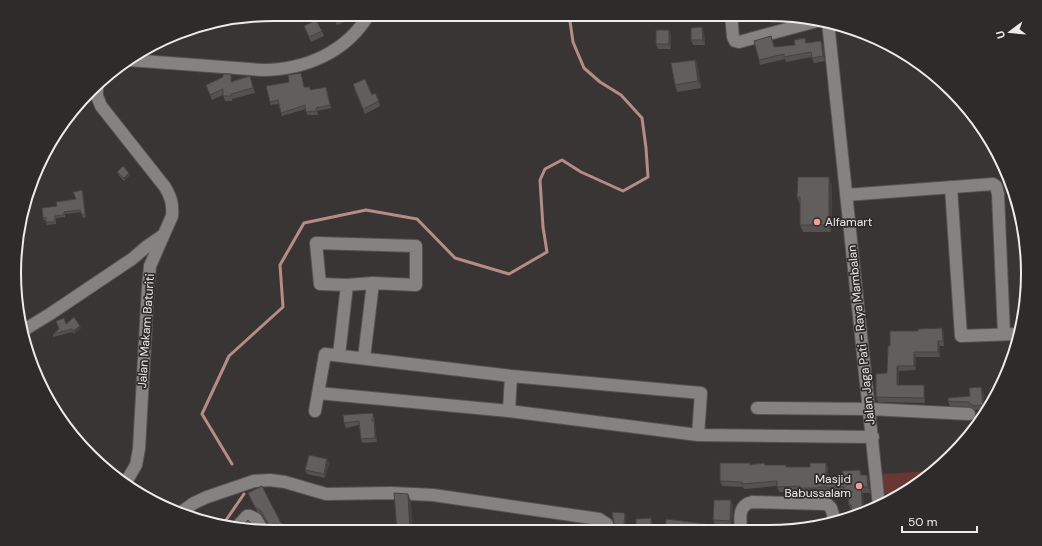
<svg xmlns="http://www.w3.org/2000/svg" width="1042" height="546" viewBox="0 0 1042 546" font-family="'DM Sans',sans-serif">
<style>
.green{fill:#683734}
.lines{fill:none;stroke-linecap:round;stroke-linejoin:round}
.stream{stroke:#b78b88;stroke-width:3}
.minor-casing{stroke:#565352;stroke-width:14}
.minor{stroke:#868282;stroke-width:12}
.wall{fill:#545150}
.shaded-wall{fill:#454241}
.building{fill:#625e5d;stroke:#454241}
.poi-dot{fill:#f59c95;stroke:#2e2b2b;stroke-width:1.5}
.labels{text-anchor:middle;stroke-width:3.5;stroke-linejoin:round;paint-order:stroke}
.poi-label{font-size:12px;fill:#eeeceb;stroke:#2e2b2b;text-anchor:start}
.street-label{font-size:12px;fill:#eeeceb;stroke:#2e2b2b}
.rim{fill:none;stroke:#eeeceb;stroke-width:2}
</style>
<rect width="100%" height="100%" fill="#393535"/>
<path class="green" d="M933,471L913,488L907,491L883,494L881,474Z"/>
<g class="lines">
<path class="stream" d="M232,464L202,414L229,356L283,307L280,265L304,223L366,210L417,219L455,258L509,274L547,252L543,227L540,180L545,169L562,160L581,172L623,191L648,177L646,148L642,118L621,95L600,82L584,68L573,42L569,14
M222,526L244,494"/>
<g class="minor-casing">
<path id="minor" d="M731,14L733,37L735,41L739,42L821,20
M828,22L879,506
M129,60L262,70C305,70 347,52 369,14
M97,87V96L101,106L165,187C171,197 173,204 172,216L150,266L148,287L139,449L136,465L126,482
M951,187L961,336L1016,334
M846,195L993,184L996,186L998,194L1004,334
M316,243L416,246V285L373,283L347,285L320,284Z
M24,330L50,314L132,259L146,247L162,236
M339,355L347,285
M364,358L373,283
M318,393L509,411L698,435L873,437
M757,408L870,409L969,414
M315,411L325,354L511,376L701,393L698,435
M509,411L511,376
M180,513L194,503L207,497L254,481L270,480L285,482L326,494L391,493L433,495L599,519L607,524L608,530
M236,528L247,516H250L256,519L263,531
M741,530C740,518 738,505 752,502L827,504L831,508L835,521"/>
</g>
<use href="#minor" class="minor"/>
</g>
<path class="wall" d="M332,14H350L352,19L337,25Z
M716,14H724V17H717Z
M770,15H784L786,18L773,23Z
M304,26L322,31L324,36L311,42Z
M669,30L671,35V49H658L656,44Z
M704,32L705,45H693L691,40Z
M773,41L775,47L795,45L821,41L823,46L825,61L814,63L812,57L786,62L785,59L760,65L759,60Z
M695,60L698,67L701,88L677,92L675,85Z
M250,76L255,93L232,99V101H225L223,95L212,100L206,85L232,79V81Z
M302,76L304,87L311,90H327L331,108L317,111L318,115H307L306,109L282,116L278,104L271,105L270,102L289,82Z
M354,89L372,95L379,101L380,106L365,114Z
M117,172L129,173L130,175L124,181L118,174Z
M832,185L831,232H803L800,225V205L797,197Z
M82,190L83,192L86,217L83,218L81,212L65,214V217L56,218V224L47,225L46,220L44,221L43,218L57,206L76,199Z
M23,206L26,215L22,216Z
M66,324L81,328L74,334L72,332L53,337V334Z
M944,333V346H940V357H916V370L899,371V385L925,390V403L878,402L876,397L887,373L890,346Z
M981,387L983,392L985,409L975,410L969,407L950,406L948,401L970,396Z
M374,417L377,442L362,443L361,439L359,425L346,428L344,423Z
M329,463L325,478L307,474L305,470Z
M750,463L751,464L764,463L765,465L786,467H810L826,463L828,468V476H843L860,470L862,475H867L869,480L870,493H863L851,511L849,505V498L846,499L844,493L820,492V493H802V491L779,492L777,486L744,489L743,487L722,486L720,481Z
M248,493L281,523L268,531L269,527V526L262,515L257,511Z
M733,505L732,526L715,525L713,520Z
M626,518L625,530L615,529L614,524Z"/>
<path class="shaded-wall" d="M702,27L704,32L705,45L703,40Z
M669,30L671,35V49L669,44Z
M821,41L823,46L825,61L823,56Z
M695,60L698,67L701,88L698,81Z
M231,74L232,79V87L231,82Z
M129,173L130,175L124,181V178Z
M829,177L832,185L831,232L829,225Z
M82,190L83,192L86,217L85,214Z
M80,326L81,328L74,334L73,331Z
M942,328L944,333V346L943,341Z
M938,341L940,346V357L938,352Z
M914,352L916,357V370L914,366Z
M897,366L899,371V390L897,385Z
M924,385L925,390V403L924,398Z
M981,387L983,392L985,409L983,405Z
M374,421L375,425L377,442L375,438Z
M327,459L329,463L325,478L324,474Z
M826,463L828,468V481L826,476Z
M867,475L869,480L870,493L868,487Z
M861,487L863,493L865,513L863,514Z
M408,494L411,501L413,531H410Z
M731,500L733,505L732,526L730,521Z
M625,513L626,518L625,530L624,525Z
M651,518L653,523V530H651Z
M707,524L709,528L708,530H706Z"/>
<path class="building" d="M332,14H350L335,20Z
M770,15H779L771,18Z
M316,20L322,31L309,37L304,26Z
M702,27L703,40H691V28Z
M656,30H669V44H656Z
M771,36L774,47L795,45L794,40L805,38L806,43L821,41L823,56L812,58L811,52L784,57V54L759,60L754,41Z
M695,60L698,81L675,85L671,63Z
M301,73L304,87H310V90L326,87L330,105L316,108V111L306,112L305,105L281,113L278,100L270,102L266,86L289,82L288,75Z
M223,74H231V82L250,76L253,88L231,94V96H223V89L210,95L206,85L223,77Z
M365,79L372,95L375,93L379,101L363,109L353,84Z
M123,166L129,173L124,178L117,172Z
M798,177H829V225H800V197H797Z
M82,190L85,214L82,215L80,210L64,212V215L55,216V222H46V217L43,218L42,208L57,206L56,202L76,199L73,192Z
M23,206L25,212L22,213Z
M74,317L80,326L73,331L72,329L53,334L59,329L56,321L64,318L66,324Z
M942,328L943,341H938V352H914V366H897V385H924V398L876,397V374L887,373L888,346H890V331H918V329Z
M981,387L983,405L974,406L968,402L948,401V398L970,396L969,388Z
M373,413V419H372V421H374L375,438L361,439L359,421L344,423L343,415Z
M309,455L327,459L324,474L305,470Z
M720,463H750V465L764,463L765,465H786V467H810V463H826V476H843L842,471L860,470V475H867L868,487H861L863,514L852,517L851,505H849L848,493H844V487H818V488H800V486L777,487V481L742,484V482L720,481Z
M262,486L281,523H282L287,531H266H268L269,527L268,523L261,511L255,507L248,493Z
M394,493L408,494L410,531H397Z
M714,500H731L730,521L713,520Z
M612,512L625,513L624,525L614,524Z
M651,518V530H636V519Z
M666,519L707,524L706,530H665Z
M248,520L257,531L239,529Z"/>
<g class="poi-dot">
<circle cx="817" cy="222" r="4"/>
<circle cx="859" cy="486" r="4"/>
</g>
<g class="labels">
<g class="poi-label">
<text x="825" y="226">Alfamart</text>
<text x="851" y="483" text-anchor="end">Masjid<tspan x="851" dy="14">Babussalam</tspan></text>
</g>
<g class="street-label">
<text transform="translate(146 331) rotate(-86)" y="4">Jalan Makam Baturiti</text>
<text transform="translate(861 335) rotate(-96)" y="4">Jalan Jaga Pati - Raya Mambalan</text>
</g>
</g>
<path d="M0 0H1042V546H0ZM273 21H769A252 252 0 0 1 1021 273V273A252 252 0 0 1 769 525H273A252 252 0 0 1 21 273V273A252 252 0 0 1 273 21Z" fill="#2e2b2b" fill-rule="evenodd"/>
<path class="rim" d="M273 21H769A252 252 0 0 1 1021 273V273A252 252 0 0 1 769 525H273A252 252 0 0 1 21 273V273A252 252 0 0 1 273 21Z"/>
<g transform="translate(1010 32) rotate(254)" stroke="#2e2b2b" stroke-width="3" paint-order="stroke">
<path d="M0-3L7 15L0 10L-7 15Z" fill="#eeeceb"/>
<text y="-6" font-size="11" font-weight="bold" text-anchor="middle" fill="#eeeceb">U</text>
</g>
<path d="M902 526v6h75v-6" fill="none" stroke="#eeeceb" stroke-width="2"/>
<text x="908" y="526" font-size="12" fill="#eeeceb" stroke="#2e2b2b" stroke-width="3" paint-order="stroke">50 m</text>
</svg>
